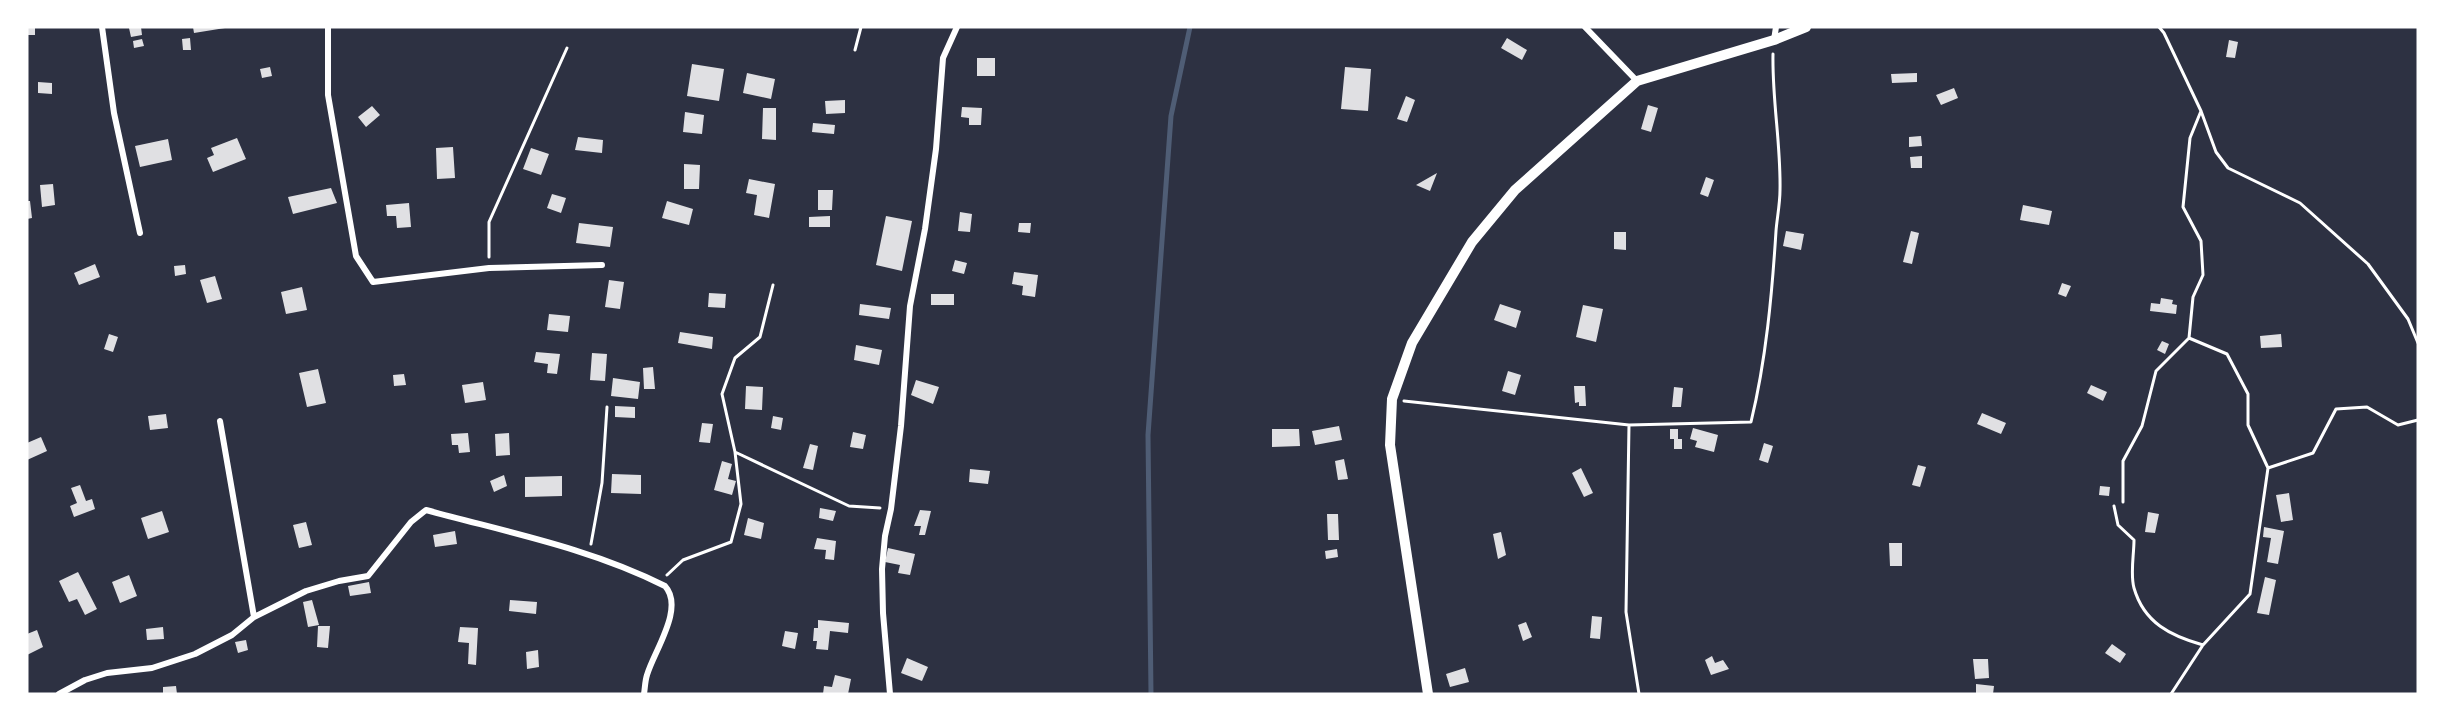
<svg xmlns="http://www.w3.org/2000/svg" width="2445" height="721" viewBox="0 0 2445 721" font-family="'DM Sans',sans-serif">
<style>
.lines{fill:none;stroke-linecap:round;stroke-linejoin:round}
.stream{stroke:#4f5d75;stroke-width:5}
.building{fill:#e0e0e3}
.path{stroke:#fff;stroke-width:3}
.minor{stroke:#fff;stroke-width:6}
.tertiary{stroke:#fff;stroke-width:10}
</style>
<rect width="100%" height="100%" fill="#2d3142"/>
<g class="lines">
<path class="stream" d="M1151,694L1148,435L1171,116L1190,27"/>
</g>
<path class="building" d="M27,27H35V35H27Z
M141,27L142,35L131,37L129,28Z
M193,27H225V28L194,33Z
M190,38L191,50H183L182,39Z
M1507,38L1527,50L1522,60L1501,48Z
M142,39L144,46L134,48L133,41Z
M2229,40L2238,42L2235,58L2226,57Z
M977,58H995V76H977Z
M692,64L724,69L719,101L687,96Z
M270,67L272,76L262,78L260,69Z
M1345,67L1371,69L1368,111L1341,109Z
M747,73L775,79L771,99L743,93Z
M1917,73V82L1892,83L1891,74Z
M38,82L52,83V94L38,93Z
M1954,88L1958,98L1941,105L1936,95Z
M1406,96L1415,100L1407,122L1397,119Z
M845,100V113L826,114L825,101Z
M1648,105L1658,108L1651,132L1641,129Z
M372,106L380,115L366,127L358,117Z
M962,107L982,108L981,125H969V118L961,117Z
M763,108H776V140L762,139Z
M685,112L704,115L702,134L683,132Z
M813,123L835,125L834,134L812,132Z
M1921,136L1922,146L1909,147V137Z
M578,137L603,140L602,153L575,150Z
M237,138L246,159L213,172L207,158L214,155L211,148Z
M168,139L172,160L140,167L135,146Z
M453,147L455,178L437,179L436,148Z
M531,148L549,154L541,175L523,169Z
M1922,156V168H1911L1910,157Z
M684,164L700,165L699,189H684Z
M1437,173L1430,191L1416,185Z
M1706,177L1714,180L1708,197L1700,194Z
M749,179L775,184L769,218L754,215L757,195L746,193Z
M53,184L55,205L42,207L40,185Z
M331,188L337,203L293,214L288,197Z
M818,190H833L832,210H818Z
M552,194L566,198L561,213L547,208Z
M27,201H30L32,218L27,219Z
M667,201L693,209L689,225L662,218Z
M409,203L411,227L397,228L396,216H387L386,205Z
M2023,205L2052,211L2049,225L2020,220Z
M960,212L972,214L970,232L958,231Z
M830,216V227H809V217Z
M886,216L912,221L902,271L876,265Z
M579,223L613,227L610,247L576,243Z
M1019,223H1031L1030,233L1018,232Z
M1786,231L1804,234L1801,250L1783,246Z
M1911,231L1919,233L1912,264L1903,262Z
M1614,232H1626V250L1614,249Z
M955,260L967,263L964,274L952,271Z
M95,264L100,277L79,285L74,273Z
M185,265L186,274L175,276L174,266Z
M1014,272L1038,275L1035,297L1022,295L1023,286L1012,284Z
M215,276L222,299L207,303L200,280Z
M609,280L624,282L620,309L605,307Z
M2062,283L2071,286L2066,297L2058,294Z
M302,287L307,310L286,314L281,292Z
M709,293L726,294L725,308L708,307Z
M931,294H954V305H931Z
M2161,298L2173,300L2172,304L2177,305L2176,314L2150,311L2151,303L2160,304Z
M860,304L891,308L889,319L859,315Z
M1500,304L1521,311L1516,328L1494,320Z
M1583,305L1603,309L1596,342L1576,337Z
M549,314L570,316L568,332L547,330Z
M680,332L713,337L712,349L678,343Z
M109,334L118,337L113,352L104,349Z
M2281,334L2282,347L2261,348L2260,336Z
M2162,341L2169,344L2165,354L2157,350Z
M856,345L882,350L879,365L854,360Z
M536,352L560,354L557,374L547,373L548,364L534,362Z
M592,353L607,354L605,381L590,380Z
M653,367L655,389H644L643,368Z
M318,369L326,403L307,407L299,373Z
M1508,371L1521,375L1515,395L1502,391Z
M404,374L406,385L394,386L393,375Z
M613,378L640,382L638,399L611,396Z
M916,380L939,387L933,404L911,395Z
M483,382L486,400L465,403L462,385Z
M2091,385L2107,392L2103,401L2087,393Z
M746,386L763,387L762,410L745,409Z
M1574,386H1585L1586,406H1579V402L1575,403Z
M1674,387L1683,388L1681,407H1672Z
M615,406L635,407V418L615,417Z
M1982,413L2006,423L2001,434L1977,424Z
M166,414L168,428L150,430L148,416Z
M773,416L783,418L781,430L771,428Z
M702,423L713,424L710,443L699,442Z
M1339,426L1342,440L1315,445L1312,431Z
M1693,428L1718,435L1714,452L1695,447L1697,441L1690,439Z
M1272,429H1299L1300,446L1272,447Z
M1670,429H1678V439H1682V449H1674V439H1670Z
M853,432L866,435L863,449L850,447Z
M468,433L470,452L459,453L458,445H452L451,434Z
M509,433L510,455L496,456L495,434Z
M41,437L47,451L27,460V443Z
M1764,443L1773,446L1768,463L1759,460Z
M810,444L818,446L813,470L803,468Z
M1344,459L1348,479L1338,480L1335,461Z
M722,461L732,464L728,479L736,481L732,495L714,490Z
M1918,465L1926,467L1920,487L1912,485Z
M1581,468L1593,493L1584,497L1572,473Z
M970,469L990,471L988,484L969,482Z
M612,474L641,475V494L611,493Z
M504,475L507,486L494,492L490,481Z
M562,476V496L525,497V477Z
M80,485L86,501L92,499L95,509L74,517L70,506L77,503L71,488Z
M2100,486L2110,487L2109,496L2099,495Z
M2289,493L2293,520L2281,522L2276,495Z
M820,508L836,511L833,521L819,518Z
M920,510L931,511L925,535H919L921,526H914Z
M162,511L169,532L148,539L141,518Z
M2148,512L2159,514L2155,533L2145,532Z
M1327,514H1338L1339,540H1328Z
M748,518L764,523L761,539L744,535Z
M306,522L312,545L299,548L293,525Z
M2264,527L2284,531L2278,564L2267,562L2271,538L2263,537Z
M455,531L457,544L435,547L433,535Z
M1501,532L1506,555L1498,559L1493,534Z
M817,538L836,541L834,560L825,559L826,550L814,549Z
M1889,543H1902V566H1890Z
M888,548L915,554L910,575L898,573L900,565L885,562Z
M1337,549L1338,557L1326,559L1325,551Z
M78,572L97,609L85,615L77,599L69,602L59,581Z
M129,575L137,596L120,603L112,582Z
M2265,577L2276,580L2269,615L2257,613Z
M369,582L371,593L350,596L348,586Z
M312,600L319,625L308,627L303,602Z
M510,600L537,602L536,614L509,611Z
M1592,616L1602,617L1600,639L1590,638Z
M818,620L849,623L848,633L830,631L828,650L816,649L817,641H813L814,628H818Z
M1526,622L1532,637L1523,641L1518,625Z
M318,626H330L328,648L317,647Z
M163,627L164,639L147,640L146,629Z
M460,627L478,628L476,665L468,664L469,643L458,642Z
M37,630L43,647L27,655V634Z
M785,631L798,633L795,649L782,646Z
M246,640L248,650L238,653L235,642Z
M2112,644L2126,654L2120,663L2105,653Z
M538,650L539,667L527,669L526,652Z
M1712,656L1715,663L1723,660L1729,669L1711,675L1705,660Z
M907,658L928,667L922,681L901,673Z
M1973,659H1988L1989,678L1975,679Z
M1465,668L1469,682L1450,687L1446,674Z
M835,675L851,679L848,694H823L824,686L832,687Z
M1976,684L1994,686L1993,694H1976Z
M176,686L177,694H163V687Z"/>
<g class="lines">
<path class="path" d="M2159,27L2164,33L2201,111L2216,152L2228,168L2300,203L2368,264L2408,319L2418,343
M855,50L861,27
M2201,111L2190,138L2183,207L2201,241L2203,275L2193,297L2189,338L2227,354L2248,394V425L2268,468
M489,257V222L567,48
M773,285L760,337L735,358L722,394L735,452L849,506L880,508
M1404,401L1629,425L1751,422C1766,360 1772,295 1776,231C1777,218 1780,204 1780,190C1781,144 1772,100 1773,54
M1629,425L1626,612L1639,694
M2123,502V461L2142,426L2156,371L2189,338
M2114,506L2118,525L2134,540C2134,555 2130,574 2134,588C2144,623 2171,636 2203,645
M591,544L602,483L607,407
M667,575L683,560L731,542L741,504L735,452
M2171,694L2203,645L2250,594L2268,468L2313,453L2336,409L2367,407L2398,425L2418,420"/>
<path class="minor" d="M102,27L114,113L140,233
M328,27V95L356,256L373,282L489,268L602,265
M1585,27L1637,81
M1774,40L1776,27
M220,421L254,617
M59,694L85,680L107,673L152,668L195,654L232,635L254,617L306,591L339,581L368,576L411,522L426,510C506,532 590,548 665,586C685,608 654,651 647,675C645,681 645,688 644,694
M890,694L883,613L882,569L885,536L891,509L901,426L910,306L925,229L936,149L943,58L957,27"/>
<path class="tertiary" d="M1428,694L1390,445L1392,399L1412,343L1472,242L1515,190L1637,81L1774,40L1806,27"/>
</g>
<rect width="2445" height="721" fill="none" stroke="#ffffff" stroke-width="57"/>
</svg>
